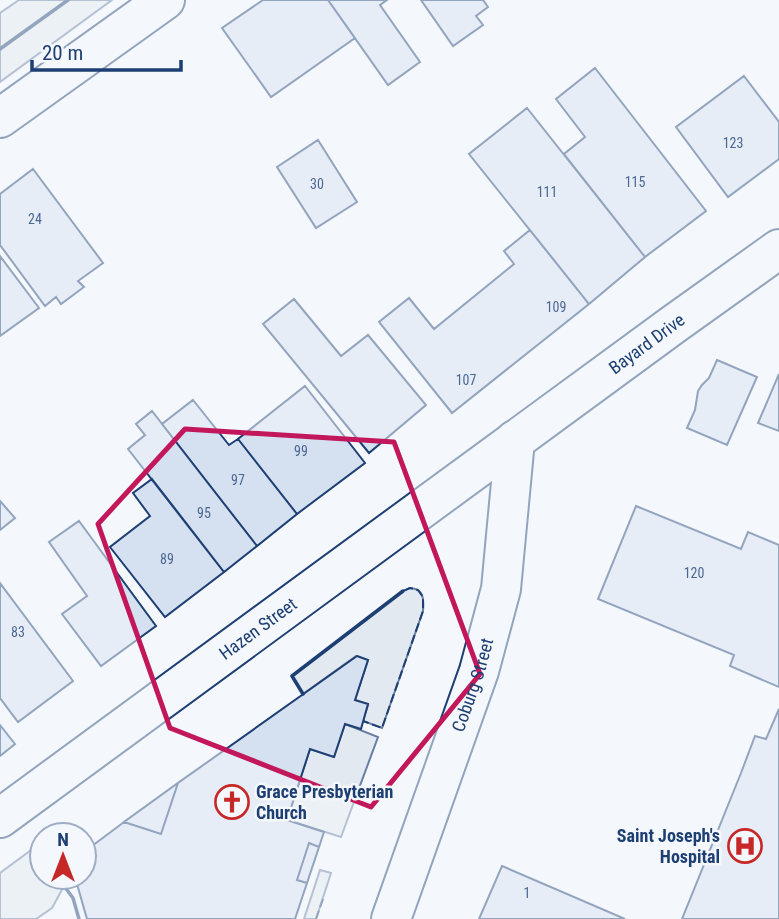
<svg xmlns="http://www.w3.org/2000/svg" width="779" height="919" viewBox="0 0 779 919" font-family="'Roboto Condensed',sans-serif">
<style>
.green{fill:#e3e9f0;stroke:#687fa3;stroke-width:2}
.parking{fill:#e3e8f0;stroke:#687fa3;stroke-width:2}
.building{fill:#d5e0f0;stroke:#1d3f73;stroke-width:2}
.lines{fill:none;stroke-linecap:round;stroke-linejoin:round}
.minor-casing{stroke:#1d3f73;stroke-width:42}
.minor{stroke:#f4f7fb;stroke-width:38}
.fence{stroke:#1d3f73;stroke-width:2;stroke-dasharray:9 3.5;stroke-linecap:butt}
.wall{stroke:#1d3f73;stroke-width:3.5}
.marked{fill:none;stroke:#c2185b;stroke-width:5;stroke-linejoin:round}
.labels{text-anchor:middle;stroke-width:5;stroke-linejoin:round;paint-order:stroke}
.number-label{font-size:14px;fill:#4b6792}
.street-label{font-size:18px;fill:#1d3f73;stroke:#f4f7fb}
.poi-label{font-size:18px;font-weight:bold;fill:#1d3f73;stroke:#f4f7fb;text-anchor:start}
</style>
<rect width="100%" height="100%" fill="#f4f7fb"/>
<path class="green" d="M19,0H112L0,82V13Z
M410,588C424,589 424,599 423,611L382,728L363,721L368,705L355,700L368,660L356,656L303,694L292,676L403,591Z
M345,724L378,737L341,837L287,820L310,749L334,757Z
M320,870L331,873L316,919H304Z"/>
<path class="parking" d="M42,842V877H67L68,879L64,886L52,908L36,919H0V873Z"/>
<path class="building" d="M263,0H328L355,38L271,97L222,28Z
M328,0H387L380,5L420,62L388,85Z
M421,0H483L488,7L476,16L483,25L453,46Z
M595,68L706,211L645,257L564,154L585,137L556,99Z
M744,76L779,122V159L728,197L676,127Z
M527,108L645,257L589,304L469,154Z
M318,140L357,202L316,228L277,167Z
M33,169L103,263L78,281L84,287L61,304L56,297L45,306L0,245V194Z
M530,230L589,304L452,413L379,322L409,298L434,329L514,264L504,251Z
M0,256L39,308L0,336Z
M294,299L341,356L368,335L426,405L369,453L263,324Z
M717,360L757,377L727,445L687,428L695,410L698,391L702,385L709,378Z
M779,374V431L758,423Z
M305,386L365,463L297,514L238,439Z
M193,400L229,445L238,439L297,514L257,546L162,424Z
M152,411L257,546L224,572L128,449L145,435L136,424Z
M152,479L224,572L165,617L110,547L150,516L133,493Z
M0,501L15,518L0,530Z
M636,506L741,549L748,532L779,545V687L730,666L734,655L598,599Z
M79,521L156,626L101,666L62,614L87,596L49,542Z
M0,583L73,681L18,722L0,698Z
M357,656L368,660L355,700L368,704L361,729L345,724L334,757L310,749L287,820L324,832L319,847L309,843L297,880L307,883L295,919H87L75,877H84V852L124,822L161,834L178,783Z
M779,709V919H682L741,773L755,736L766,739Z
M0,725L15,744L0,756Z
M178,783L161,834L124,822Z
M309,843L319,847L307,883L297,880Z
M502,866L625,919H479Z"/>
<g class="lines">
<g class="minor-casing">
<g id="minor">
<path d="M0,118L165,0"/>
<path id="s1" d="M0,818L674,324L779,249"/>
<path id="s2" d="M391,919L479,671L501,589L515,440"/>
</g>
</g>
<use href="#minor" class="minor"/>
<path class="fence" d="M303,694L292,676L403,591L410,588L418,590L423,597V611L382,728L363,721
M316,919L323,899"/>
<path class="wall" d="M0,49L68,0
M303,694L292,676L403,591
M64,886L73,898L79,919"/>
</g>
<path d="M0 0H779V919H0ZM185,429L394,442L480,674L371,807L170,728L98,524Z" fill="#f4f7fb" fill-opacity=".55" fill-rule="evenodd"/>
<path class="marked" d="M185,429L394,442L480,674L371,807L170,728L98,524Z"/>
<defs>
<g id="church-ring" transform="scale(1.75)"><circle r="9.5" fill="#f4f7fb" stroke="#c62828" stroke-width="1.5"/><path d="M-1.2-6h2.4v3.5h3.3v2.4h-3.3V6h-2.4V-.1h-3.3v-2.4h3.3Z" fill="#c62828"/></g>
<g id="hospital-ring" transform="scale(1.75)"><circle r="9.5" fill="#f4f7fb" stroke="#c62828" stroke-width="1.5"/><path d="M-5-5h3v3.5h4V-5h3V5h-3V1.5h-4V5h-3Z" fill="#c62828"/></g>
</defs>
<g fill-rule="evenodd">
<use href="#church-ring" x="232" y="802"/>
<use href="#hospital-ring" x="745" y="846"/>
</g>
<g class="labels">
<g class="number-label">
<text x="733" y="148">123</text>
<text x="635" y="187">115</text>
<text x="317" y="189">30</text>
<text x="547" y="197">111</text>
<text x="35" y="224">24</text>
<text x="556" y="312">109</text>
<text x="466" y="385">107</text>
<text x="301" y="456">99</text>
<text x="238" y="485">97</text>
<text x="204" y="518">95</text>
<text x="167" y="564">89</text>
<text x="694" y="578">120</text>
<text x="18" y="637">83</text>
<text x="527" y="898">1</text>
</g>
<g class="street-label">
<text dy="6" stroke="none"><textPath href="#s1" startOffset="802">Bayard Drive</textPath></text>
<text dy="6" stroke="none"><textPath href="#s1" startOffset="320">Hazen Street</textPath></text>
<text dy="6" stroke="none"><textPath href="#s2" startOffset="248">Coburg Street</textPath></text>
</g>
<g class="poi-label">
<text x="256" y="798">Grace Presbyterian<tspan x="256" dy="21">Church</tspan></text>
<text x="720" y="842" text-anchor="end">Saint Joseph's<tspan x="720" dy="21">Hospital</tspan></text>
</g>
</g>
<g transform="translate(63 856)"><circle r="33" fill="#f4f7fb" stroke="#9eadc5" stroke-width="2"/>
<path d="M0-5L12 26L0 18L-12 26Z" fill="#c62828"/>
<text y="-10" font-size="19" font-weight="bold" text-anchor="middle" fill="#1d3f73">N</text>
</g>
<path d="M32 60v10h149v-10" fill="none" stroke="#1d3f73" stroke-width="3.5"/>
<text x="42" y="60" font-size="21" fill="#1d3f73" stroke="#f4f7fb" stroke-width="5" paint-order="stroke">20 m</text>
</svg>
